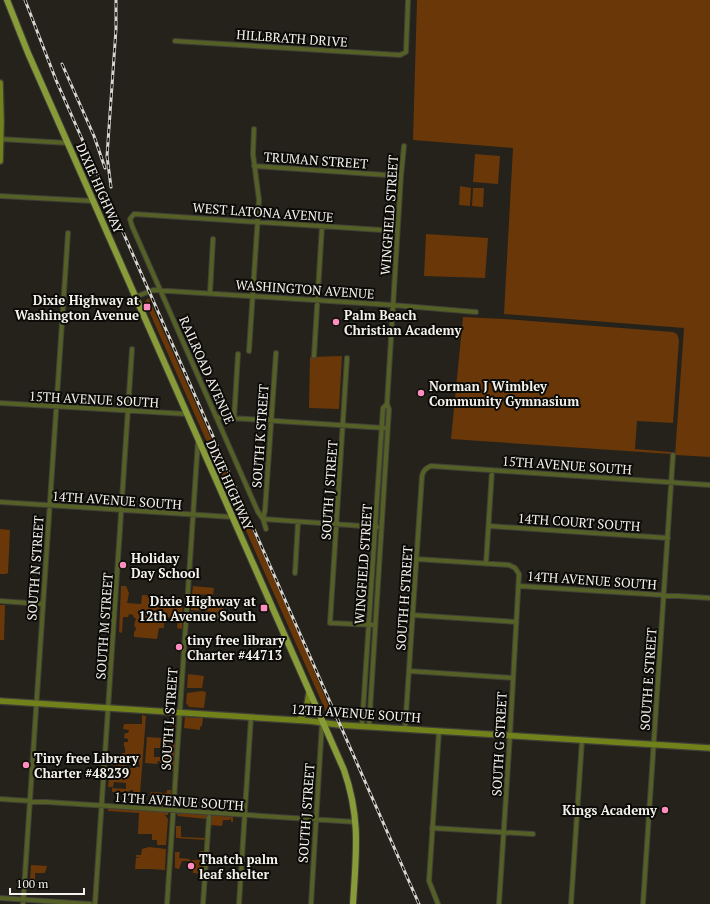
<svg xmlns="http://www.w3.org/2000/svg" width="710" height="904" viewBox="0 0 710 904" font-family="'PT Serif',serif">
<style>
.green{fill:#6a3709}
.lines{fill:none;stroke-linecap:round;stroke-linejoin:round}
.street-casing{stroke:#413f38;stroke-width:6}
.secondary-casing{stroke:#413f38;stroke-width:8}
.primary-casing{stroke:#413f38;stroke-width:8}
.street{stroke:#546026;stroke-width:4}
.secondary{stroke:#71821a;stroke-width:5.5}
.primary{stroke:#889b39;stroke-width:6}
.rail-casing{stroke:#d6d5d0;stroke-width:3}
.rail{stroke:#0c0b08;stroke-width:1.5;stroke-dasharray:4.5;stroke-linecap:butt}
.poi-dot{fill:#fd8ebe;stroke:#0c0b08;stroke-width:1.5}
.labels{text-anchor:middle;stroke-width:4;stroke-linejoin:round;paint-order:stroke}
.street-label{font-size:13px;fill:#f3f2ed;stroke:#0c0b08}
.poi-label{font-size:13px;font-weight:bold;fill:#f3f2ed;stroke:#0c0b08;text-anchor:start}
</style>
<rect width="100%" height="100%" fill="#24221b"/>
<path class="green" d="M417,0H710V457L675,455L684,328L504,314L513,148L413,140Z
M475,154L500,156L498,184L473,182Z
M460,186L471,188L470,206L459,205Z
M473,188H484L483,207L472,206Z
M426,234L488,238L485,278L424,276Z
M148,298L149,299L306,651L331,712L327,714L145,302Z
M463,317L504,319L673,332L677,334L679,340L673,423L637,421L635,449L671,452V454L451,439Z
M342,356L339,409L309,408L310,357Z
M0,529L10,530L8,573L6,574H0Z
M121,586H126L129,593L127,603L141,604L142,595L167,597V605L174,606L175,607H179L180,597L183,598L182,629L177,628L178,619L167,617L164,620V628H159L157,639L134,637V632L136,630L135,626H134L136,618H134L133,615L129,614L128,617H123L122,633L119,632Z
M193,586L214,588L213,595L192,594Z
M191,598L224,600L223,613L191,610Z
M0,605H5L4,640H0Z
M188,674L204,676L202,688H187Z
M202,691L206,692L204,708L189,707L186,703L187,693Z
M142,715L146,716L140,794L133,793V790H130V792H112V788L126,789V783L114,782L113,787H108L109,779H119L120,777L129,778V773L123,772V770L117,769L114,777H108L109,767L136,768V767H140L139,762L132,761L125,766L109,765V757H117V754L122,755V753H125V747H124V742H128V739L124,738L125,733H128L129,730L123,729L124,724H142Z
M172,716H175L176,718L175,735L171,736L176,742L175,771H167V767H165L164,764H160V761H158L157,764L145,763L147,737L161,738L160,748H154V757H160V758H167L169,738H171Z
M185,717L203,718L202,726L200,727V730L184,728Z
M167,790H171L170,807H157L158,801L166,802L167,797L160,796V795L150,796L151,792L167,793Z
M108,808L168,812V815H165L168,819L166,845H157V840H152V834H138L139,813L108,811Z
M181,813L233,817V822H231V819L229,820H223L222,826L210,825L205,897L201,896L203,874L193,873V869H189V861H182L179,869L175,868V852H180L179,858L190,859V861L193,860H201V858H204V855L200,854V851H206V840L176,838V826H181V837L205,838L207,819L177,816L178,814Z
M149,847L166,849L165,870L150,869H147V867V869H135L136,858H141L136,857V855H141L142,849Z
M31,865L47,866L45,873H35V881H30Z"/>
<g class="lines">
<g class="street-casing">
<path id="street" d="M175,41L400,55L406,52L408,0
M0,139L68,143
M254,166L401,176
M0,196L93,201
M210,293L213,239
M135,297L153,290L392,305L476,312
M249,351L259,200L253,154L254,129
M276,353L265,510L263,519L377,527
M314,356L322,226
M347,358L330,623L375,625
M0,403L187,414
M216,417L384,428
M234,419L238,354
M0,502L232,517
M489,526L668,538
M266,529L263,519L258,512L132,226L130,219L134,214L397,231
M416,559L509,565L515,568L519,574L510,735L499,904
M486,564L492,470
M295,573L298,522
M519,586L710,598
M0,601L43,604
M186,614L224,617
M412,615L516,622
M409,671L513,678
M362,726L383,408L387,404
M369,727L389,409L387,404L401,176L404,146
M405,729L422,476C423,471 425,468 431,466L710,485
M0,799L356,822
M432,828L533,834
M0,898L90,904
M23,904L68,233
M95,904L132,349
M167,904L198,441
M203,904L209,817
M239,904L251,717
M311,904L322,723
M438,904L429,881L439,731
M571,904L582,740
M643,904L673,455"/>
</g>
<g class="secondary-casing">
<path id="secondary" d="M0,83L1,122L0,161
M0,701L310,721L340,725L710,748
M299,720L306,712L309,693"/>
</g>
<g class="primary-casing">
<path id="primary" d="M7,0L28,53L344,770C361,819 356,854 353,904"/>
</g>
<use href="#street" class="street"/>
<use href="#secondary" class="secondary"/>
<use href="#primary" class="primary"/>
<g class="rail-casing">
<path id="rail" d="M25,0L56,80L419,904
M62,64L94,136L105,168
M111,187L107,156L116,29V0"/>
</g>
<use href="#rail" class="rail"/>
</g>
<g class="poi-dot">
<rect x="143" y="303" width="8" height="8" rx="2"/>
<circle cx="336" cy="322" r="4"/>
<circle cx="421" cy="393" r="4"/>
<circle cx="123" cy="565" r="4"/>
<rect x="260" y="604" width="8" height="8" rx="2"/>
<circle cx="179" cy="647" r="4"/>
<circle cx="26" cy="765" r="4"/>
<circle cx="665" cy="810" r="4"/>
<circle cx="191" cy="866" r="4"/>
</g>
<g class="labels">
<g class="street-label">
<text transform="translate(292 38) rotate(4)" y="5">HILLBRATH DRIVE</text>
<text transform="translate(316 160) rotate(4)" y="5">TRUMAN STREET</text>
<text transform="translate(100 188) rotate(66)" y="5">DIXIE HIGHWAY</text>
<text transform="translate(263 212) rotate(4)" y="5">WEST LATONA AVENUE</text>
<text transform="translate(389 215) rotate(-86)" y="5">WINGFIELD STREET</text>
<text transform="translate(305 289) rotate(4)" y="5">WASHINGTON AVENUE</text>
<text transform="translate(207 370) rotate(66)" y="5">RAILROAD AVENUE</text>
<text transform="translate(94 399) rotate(3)" y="5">15TH AVENUE SOUTH</text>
<text transform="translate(260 436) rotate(-86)" y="5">SOUTH K STREET</text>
<text transform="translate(567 465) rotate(4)" y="5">15TH AVENUE SOUTH</text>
<text transform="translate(230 485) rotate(66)" y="5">DIXIE HIGHWAY</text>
<text transform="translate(329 490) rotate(-86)" y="5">SOUTH J STREET</text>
<text transform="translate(117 500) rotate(4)" y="5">14TH AVENUE SOUTH</text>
<text transform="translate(579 522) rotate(4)" y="5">14TH COURT SOUTH</text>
<text transform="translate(363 564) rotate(-86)" y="5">WINGFIELD STREET</text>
<text transform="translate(35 568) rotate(-86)" y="5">SOUTH N STREET</text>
<text transform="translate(592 580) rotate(4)" y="5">14TH AVENUE SOUTH</text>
<text transform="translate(404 598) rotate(-86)" y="5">SOUTH H STREET</text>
<text transform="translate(104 626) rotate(-86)" y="5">SOUTH M STREET</text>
<text transform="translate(648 679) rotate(-86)" y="5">SOUTH E STREET</text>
<text transform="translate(356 713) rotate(4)" y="5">12TH AVENUE SOUTH</text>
<text transform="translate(169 719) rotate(-86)" y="5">SOUTH L STREET</text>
<text transform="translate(499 744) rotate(-87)" y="5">SOUTH G STREET</text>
<text transform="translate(179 801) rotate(4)" y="5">11TH AVENUE SOUTH</text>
<text transform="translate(306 813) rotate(-86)" y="5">SOUTH J STREET</text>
</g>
<g class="poi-label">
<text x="139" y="305" text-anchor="end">Dixie Highway at<tspan x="139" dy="15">Washington Avenue</tspan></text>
<text x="344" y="320">Palm Beach<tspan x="344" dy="15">Christian Academy</tspan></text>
<text x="429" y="391">Norman J Wimbley<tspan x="429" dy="15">Community Gymnasium</tspan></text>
<text x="131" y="563">Holiday<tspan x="131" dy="15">Day School</tspan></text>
<text x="256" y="606" text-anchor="end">Dixie Highway at<tspan x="256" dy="15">12th Avenue South</tspan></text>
<text x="187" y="645">tiny free library<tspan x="187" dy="15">Charter #44713</tspan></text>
<text x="34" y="763">Tiny free Library<tspan x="34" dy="15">Charter #48239</tspan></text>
<text x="657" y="815" text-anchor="end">Kings Academy</text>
<text x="199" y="864">Thatch palm<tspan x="199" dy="15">leaf shelter</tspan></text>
</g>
</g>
<path d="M10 888v6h74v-6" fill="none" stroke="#f3f2ed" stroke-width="2"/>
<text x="16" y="888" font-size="12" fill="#f3f2ed" stroke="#0c0b08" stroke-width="3" paint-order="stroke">100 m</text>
</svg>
